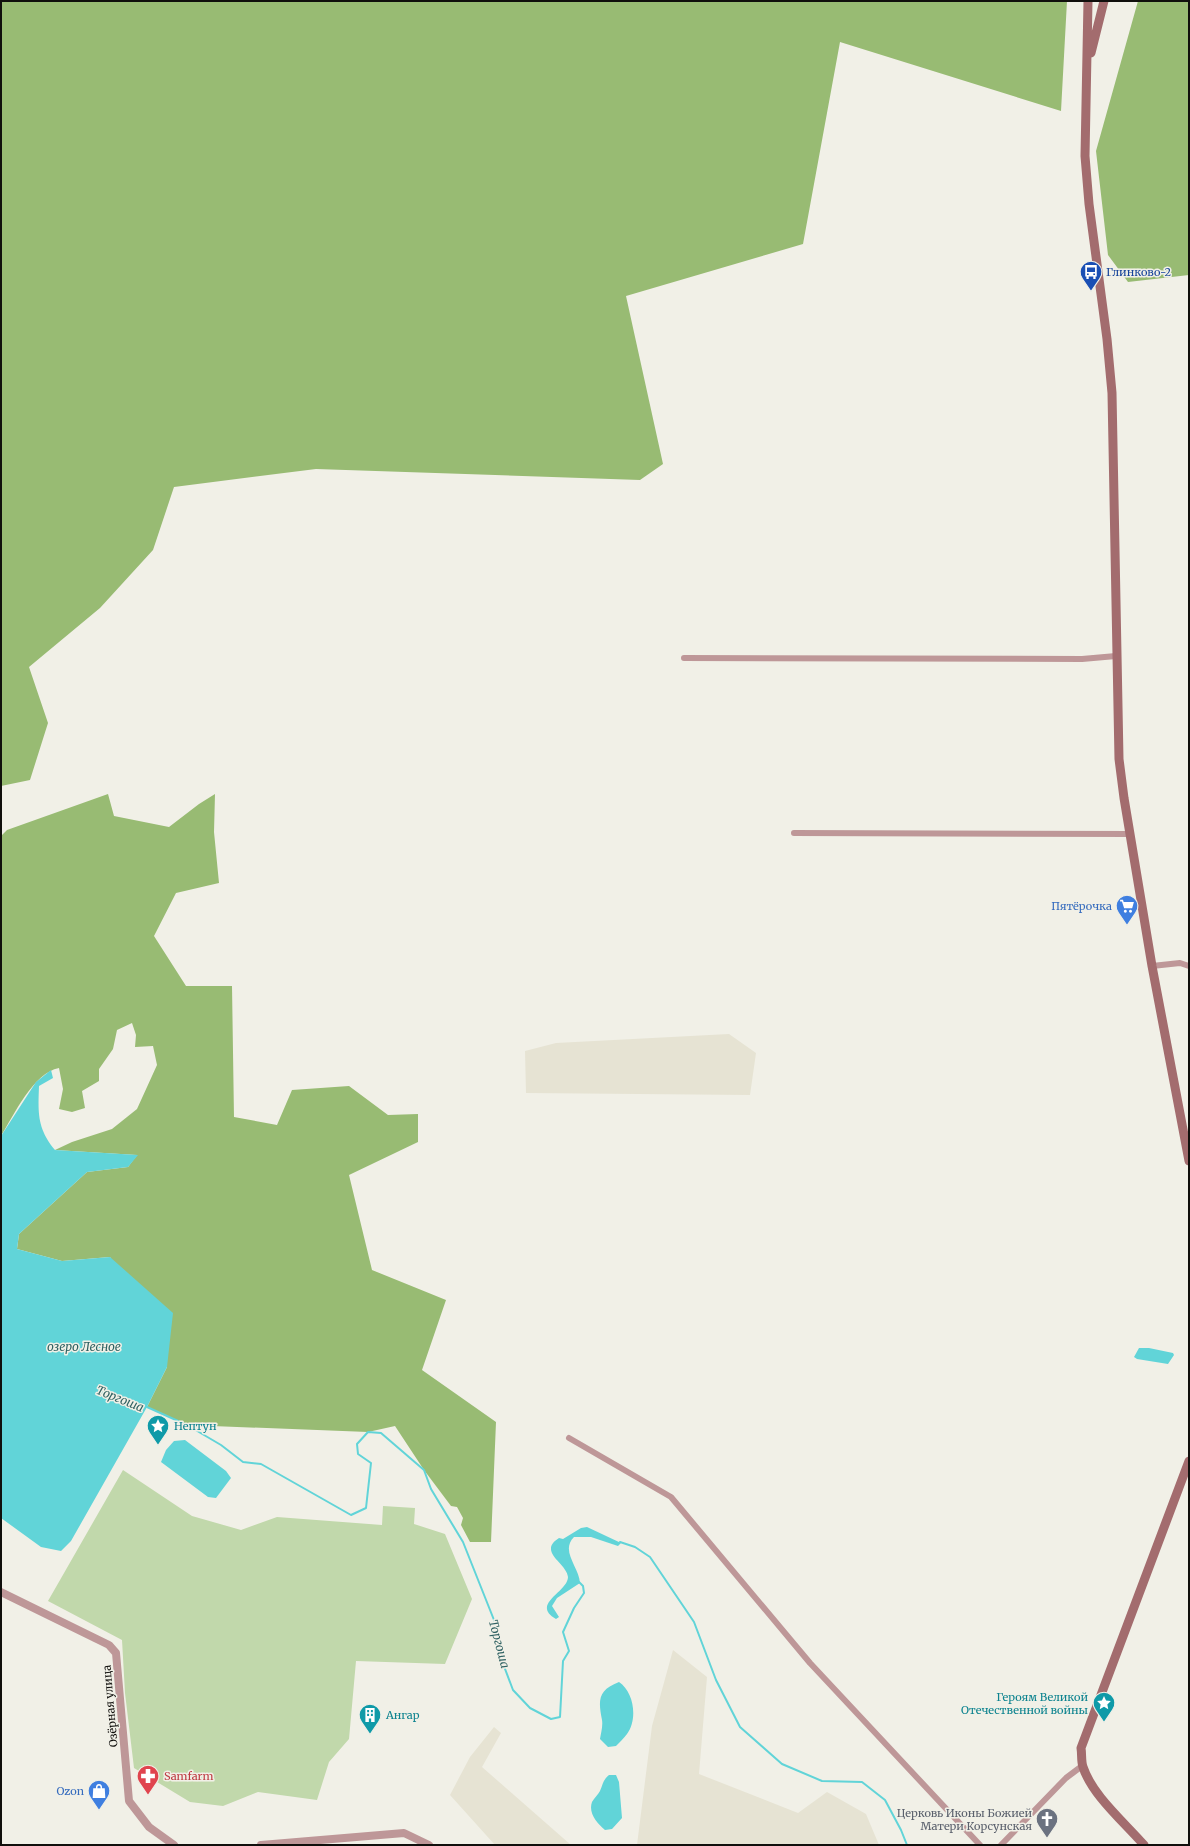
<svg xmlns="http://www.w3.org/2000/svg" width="1190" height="1846" viewBox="0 0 1190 1846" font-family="Merriweather,serif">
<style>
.built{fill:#e6e3d3}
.green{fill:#c1d8ab}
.forest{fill:#98bb73}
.water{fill:#61d4d8}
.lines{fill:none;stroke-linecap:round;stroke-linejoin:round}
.stream{stroke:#61d4d8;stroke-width:2}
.minor{stroke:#be9798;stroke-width:6}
.tertiary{stroke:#be9798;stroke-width:8}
.secondary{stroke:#a36c6e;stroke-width:9}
.labels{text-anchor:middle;stroke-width:3;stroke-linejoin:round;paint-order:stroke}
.transit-label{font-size:11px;fill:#164399;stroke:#f1f0e7;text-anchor:start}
.shop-label{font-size:11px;fill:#366cbe;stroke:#f1f0e7;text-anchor:end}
.culture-label{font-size:11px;fill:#0d838f;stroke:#f1f0e7;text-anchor:start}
.street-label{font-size:11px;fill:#100f0c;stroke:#f1f0e7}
.health-label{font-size:11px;fill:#be3a42;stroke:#f1f0e7;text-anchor:start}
.worship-label{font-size:11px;fill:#5b616d;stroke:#f1f0e7;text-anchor:end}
.water-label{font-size:12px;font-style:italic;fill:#2f6162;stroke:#f1f0e7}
</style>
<rect width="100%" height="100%" fill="#f1f0e7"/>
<path class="built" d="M729,1034L756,1053L750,1095L526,1093L525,1051L556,1043Z
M673,1650L707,1677L699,1774L798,1813L827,1792L866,1814L879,1845H637L652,1726Z
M494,1727L501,1733L482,1767L571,1845H495L450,1795L470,1757Z"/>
<path class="green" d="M123,1470L192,1516L241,1530L277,1517L382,1525L383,1506L415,1508L414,1524L445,1534L472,1599L445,1664L356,1661L349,1739L329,1762L317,1800L258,1792L223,1806L190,1802L134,1768L125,1693L122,1640L48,1601Z"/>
<path class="forest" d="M1,1H1067L1061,111L840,42L803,244L626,296L663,464L640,480L316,469L174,487L153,550L100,608L29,667L48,723L30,780L1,786Z
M1138,1H1189V275L1128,282L1108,255L1096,151Z
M108,794L114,816L169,827L199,804L215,794L214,832L219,883L176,893L154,936L186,986H232L234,1117L277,1125L292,1090L349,1086L388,1115L418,1114V1142L349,1175L372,1270L446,1300L422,1370L496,1422L491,1542H470L461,1525L463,1518L457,1507L451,1506L424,1470L395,1426L368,1432L187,1425L147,1407L167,1367L110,1257L62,1261L17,1249L19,1234L87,1172L128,1167L137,1155L55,1150L72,1142L112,1129L137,1109L157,1065L153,1046L135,1047L136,1035L132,1023L117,1030L113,1049L99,1069V1081L82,1091L85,1108L72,1112L59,1109L63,1089L59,1068C33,1073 14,1115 1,1136V836L7,830Z"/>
<path class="water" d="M51,1070L53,1078L39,1086C38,1113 37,1128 55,1150L138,1155L128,1167L87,1172L19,1234L17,1249L62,1261L110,1257L173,1313L167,1367L147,1407L71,1541L61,1551L41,1547L1,1518V1136L36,1082Z
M1139,1348H1149L1173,1353L1174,1355L1168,1364L1137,1359L1134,1357Z
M185,1440L226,1471L231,1478L216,1498L208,1497L161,1462L166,1450L174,1441Z
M587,1527L621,1543L618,1546L591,1537H574C560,1551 579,1567 580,1583L557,1598L552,1606L559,1617L556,1619C530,1604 568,1592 568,1577C567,1563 537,1552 559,1538L563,1539L581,1528Z
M619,1682C634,1692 638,1719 627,1734C624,1738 620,1742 616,1746L608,1747L600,1739C601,1733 603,1726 602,1720C598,1700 598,1690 619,1682Z
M609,1775H616L619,1782L622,1818L612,1829L605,1830C597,1823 588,1813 592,1802C594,1798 598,1795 600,1791C603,1784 603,1780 609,1775Z"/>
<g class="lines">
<path class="stream" d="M147,1407L187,1425L221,1445L243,1462L261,1464L351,1515L366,1508L371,1463L358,1454L357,1444L368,1432L381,1433L424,1470L431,1489L463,1542L496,1625L499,1653L513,1690L530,1708L551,1719L560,1717L563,1661L569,1651L563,1632L574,1608L584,1593L583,1586L579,1582
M620,1542L635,1547L650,1557L694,1622L716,1680L740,1727L782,1764L822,1781L862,1782L885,1800L901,1830L907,1845"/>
<path class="minor" d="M684,658L1082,659L1116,656
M794,833L1131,834
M1152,966L1180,963L1189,966
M569,1438L671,1497L810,1663L980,1845
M1001,1845L1066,1778L1082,1766"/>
<path class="tertiary" d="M1,1592L109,1645L116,1653L129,1801L149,1827L174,1845
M261,1845L404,1833L429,1845"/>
<path class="secondary" d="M1088,1L1085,156L1089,204L1107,339L1112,393L1119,759L1124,798L1152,966L1189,1161
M1091,53L1104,1
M1144,1845C1124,1822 1092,1795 1083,1767C1081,1761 1082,1754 1081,1748L1189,1461"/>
</g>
<defs>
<g id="bus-pin" transform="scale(1.15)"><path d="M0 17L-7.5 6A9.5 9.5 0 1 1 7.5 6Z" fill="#1a4fb4" stroke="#f1f0e7"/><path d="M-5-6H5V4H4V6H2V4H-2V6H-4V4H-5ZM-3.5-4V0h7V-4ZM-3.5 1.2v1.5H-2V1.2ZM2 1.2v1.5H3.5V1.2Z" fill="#fff"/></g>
<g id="supermarket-pin" transform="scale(1.15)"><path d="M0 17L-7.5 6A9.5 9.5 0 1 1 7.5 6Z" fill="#3f7fe0" stroke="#f1f0e7"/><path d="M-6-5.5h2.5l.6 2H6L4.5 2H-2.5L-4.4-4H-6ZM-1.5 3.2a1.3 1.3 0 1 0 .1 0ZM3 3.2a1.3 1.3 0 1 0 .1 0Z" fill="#fff"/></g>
<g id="sight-pin" transform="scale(1.15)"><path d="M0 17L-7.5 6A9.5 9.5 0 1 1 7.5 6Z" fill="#0f9aa8" stroke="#f1f0e7"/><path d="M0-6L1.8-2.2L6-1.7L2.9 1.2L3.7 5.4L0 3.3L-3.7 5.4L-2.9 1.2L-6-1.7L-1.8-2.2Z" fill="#fff"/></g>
<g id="building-pin" transform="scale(1.15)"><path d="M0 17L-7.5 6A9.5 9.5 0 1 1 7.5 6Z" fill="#0f9aa8" stroke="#f1f0e7"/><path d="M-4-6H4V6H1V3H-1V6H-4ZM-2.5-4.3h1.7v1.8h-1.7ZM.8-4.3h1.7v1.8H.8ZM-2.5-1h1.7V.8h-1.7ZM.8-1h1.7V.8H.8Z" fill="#fff"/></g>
<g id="pharmacy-pin" transform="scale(1.15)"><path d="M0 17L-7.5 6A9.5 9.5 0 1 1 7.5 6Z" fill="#e0444e" stroke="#f1f0e7"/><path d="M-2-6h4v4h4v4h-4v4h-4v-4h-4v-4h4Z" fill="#fff"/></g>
<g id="shop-pin" transform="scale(1.15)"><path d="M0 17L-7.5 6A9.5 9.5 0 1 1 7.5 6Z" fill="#3f7fe0" stroke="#f1f0e7"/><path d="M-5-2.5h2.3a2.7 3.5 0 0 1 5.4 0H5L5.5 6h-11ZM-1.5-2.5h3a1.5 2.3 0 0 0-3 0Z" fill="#fff"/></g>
<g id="church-pin" transform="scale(1.15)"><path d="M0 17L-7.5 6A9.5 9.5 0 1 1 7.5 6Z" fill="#6b7280" stroke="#f1f0e7"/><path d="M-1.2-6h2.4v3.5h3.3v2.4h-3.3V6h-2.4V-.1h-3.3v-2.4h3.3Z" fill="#fff"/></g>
</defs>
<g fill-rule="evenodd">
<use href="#bus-pin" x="1091" y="272"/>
<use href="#supermarket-pin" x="1127" y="906"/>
<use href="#sight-pin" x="158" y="1426"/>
<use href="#sight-pin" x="1104" y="1703"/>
<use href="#building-pin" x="370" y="1715"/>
<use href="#pharmacy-pin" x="148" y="1776"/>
<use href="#shop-pin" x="99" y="1791"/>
<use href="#church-pin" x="1047" y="1819"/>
</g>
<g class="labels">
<g class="transit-label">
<text x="1106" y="276">Глинково-2</text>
</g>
<g class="shop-label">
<text x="1112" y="910">Пятёрочка</text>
<text x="84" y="1795">Ozon</text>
</g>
<g class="culture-label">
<text x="174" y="1430">Нептун</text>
<text x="1088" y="1701" text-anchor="end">Героям Великой<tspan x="1088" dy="13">Отечественной войны</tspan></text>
<text x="386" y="1719">Ангар</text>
</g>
<g class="street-label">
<text transform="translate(110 1706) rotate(-95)" y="4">Озёрная улица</text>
</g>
<g class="health-label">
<text x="164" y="1780">Samfarm</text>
</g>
<g class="worship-label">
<text x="1032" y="1817">Церковь Иконы Божией<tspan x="1032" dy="13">Матери Корсунская</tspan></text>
</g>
<g class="water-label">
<text x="84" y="1351">озеро Лесное</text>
<text transform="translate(120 1399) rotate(22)" y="4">Торгоша</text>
<text transform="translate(499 1644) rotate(75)" y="4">Торгоша</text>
</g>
</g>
<rect width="1190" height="1846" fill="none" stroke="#100f0c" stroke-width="4"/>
</svg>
